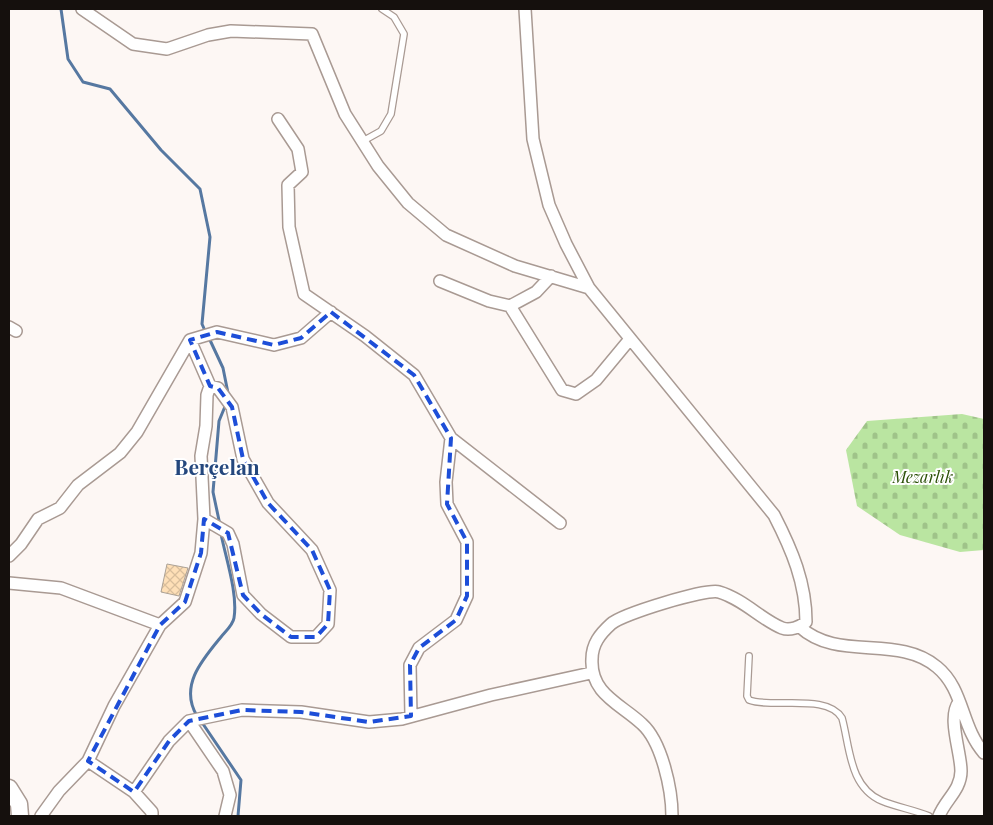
<svg xmlns="http://www.w3.org/2000/svg" width="993" height="825" viewBox="0 0 993 825" font-family="'Playfair Display',serif">
<style>
.cemetery{fill:url(#cemetery-stones)}
.lines{fill:none;stroke-linecap:round;stroke-linejoin:round}
.stream{stroke:#5678a1;stroke-width:3}
.building{fill:url(#building-cross-hatch);stroke:#aca296}
.lane-casing{stroke:#a99a93;stroke-width:8}
.street-casing{stroke:#a99a93;stroke-width:14}
.secondary-casing{stroke:#a99a93;stroke-width:19}
.lane{stroke:#fff;stroke-width:5.5}
.street{stroke:#fff;stroke-width:11}
.secondary{stroke:#fff;stroke-width:16}
.marked{fill:none;stroke:#1d4ed8;stroke-width:4;stroke-dasharray:10 6;stroke-linejoin:round}
.labels{text-anchor:middle;stroke-width:4;stroke-linejoin:round;paint-order:stroke}
.park-label{font-size:16px;font-style:italic;fill:#284e04;stroke:#fff}
.district-label{font-size:21px;font-weight:bold;fill:#24477d;stroke:#fff}
</style>
<defs>
<pattern id="cemetery-stones" width="16" height="16" patternUnits="userSpaceOnUse" patternTransform="scale(1.25)"><rect width="16" height="16" fill="#bae5a1"/><path d="M2 7V4a2 2 0 0 1 4 0v3zM10 15v-3a2 2 0 0 1 4 0v3z" fill="#9fc389"/></pattern>
<pattern id="building-cross-hatch" width="8" height="8" patternUnits="userSpaceOnUse" patternTransform="scale(1.25)"><rect width="8" height="8" fill="#fedfb7"/><path d="M0 0l8 8M0 8l8-8" fill="none" stroke="#d9be9c"/></pattern>
</defs>
<rect width="100%" height="100%" fill="#fdf7f4"/>
<path class="cemetery" d="M962,414L984,419V550L960,552L900,535L857,506L846,450L867,421Z"/>
<g class="lines">
<path class="stream" d="M61,9L68,59L83,82L110,89L161,150L200,189L210,237L202,324L206,333
M209,338L223,368L228,393
M220,525L213,492L219,421L226,404
M197,716C179,686 202,660 221,637C225,632 233,625 234,618C238,594 226,559 221,534
M201,721L241,780L238,816"/>
</g>
<path class="building" d="M167,564L188,568L179,596L161,592Z"/>
<g class="lines">
<g class="lane-casing">
<path id="lane" d="M363,141L381,131L391,114L404,34L394,17L382,9
M749,656L747,696L749,700C774,709 827,693 842,718C850,747 849,787 882,801C897,807 914,810 929,816"/>
</g>
<g class="street-casing">
<path id="street" d="M82,9L133,44L167,49L208,35L231,31L312,34L345,114L378,166L408,203L446,235L515,266L589,288
M525,9L533,139L549,205L566,244L589,288L774,515C792,550 806,583 806,622C800,627 790,631 782,628C762,620 743,599 719,592C707,588 622,614 611,624C600,634 592,644 592,659C590,694 621,704 642,724C662,742 672,790 672,816
M278,119L298,149L302,172L288,185L289,227L304,294L365,336L414,375L451,438L560,523
M440,281L489,301L510,306L536,292L551,276
M510,306L562,390L576,394L596,380L630,339
M9,327L16,331
M190,340L210,386
M9,556L21,544L38,519L60,508L78,485L120,453L137,432L190,340L217,332L274,345L301,338L331,312
M9,583L61,588L160,625
M800,627C838,662 898,634 937,667C964,689 961,727 984,753
M411,716L410,665L419,648L456,620L467,596V542L447,504L446,482L451,438
M189,721L223,771L230,795L225,816
M88,761L134,792L152,812V816
M134,792L169,741L189,721L242,710L301,712L369,722L402,719L491,695L591,673
M41,816L59,791L88,761L114,706L160,625L185,602L201,553L204,519L201,456L206,426L207,395L210,386L218,388L232,407L243,459L268,503L312,550L330,590L328,624L316,637H291L261,614L243,595L233,544L228,533L204,519
M939,816C945,800 961,790 961,771C961,752 947,717 959,702"/>
</g>
<g class="secondary-casing">
<path id="secondary" d="M9,788L19,804L20,816"/>
</g>
<use href="#lane" class="lane"/>
<use href="#street" class="street"/>
<use href="#secondary" class="secondary"/>
</g>
<path class="marked" d="M331,312L414,375L451,438L447,504L467,542V596L456,620L419,648L410,665L411,716L369,722L301,712L242,710L189,721L169,741L134,792L88,761L160,625L185,602L201,553L204,519L228,533L243,595L261,614L291,637H316L328,624L330,590L312,550L268,503L243,459L232,407L218,388L210,386L190,340L217,332L274,345L301,338Z"/>
<g class="labels">
<g class="park-label">
<text x="923" y="483">Mezarlık</text>
</g>
<g class="district-label">
<text x="217" y="475">Berçelan</text>
</g>
</g>
<rect width="993" height="825" fill="none" stroke="#15100d" stroke-width="20"/>
</svg>
